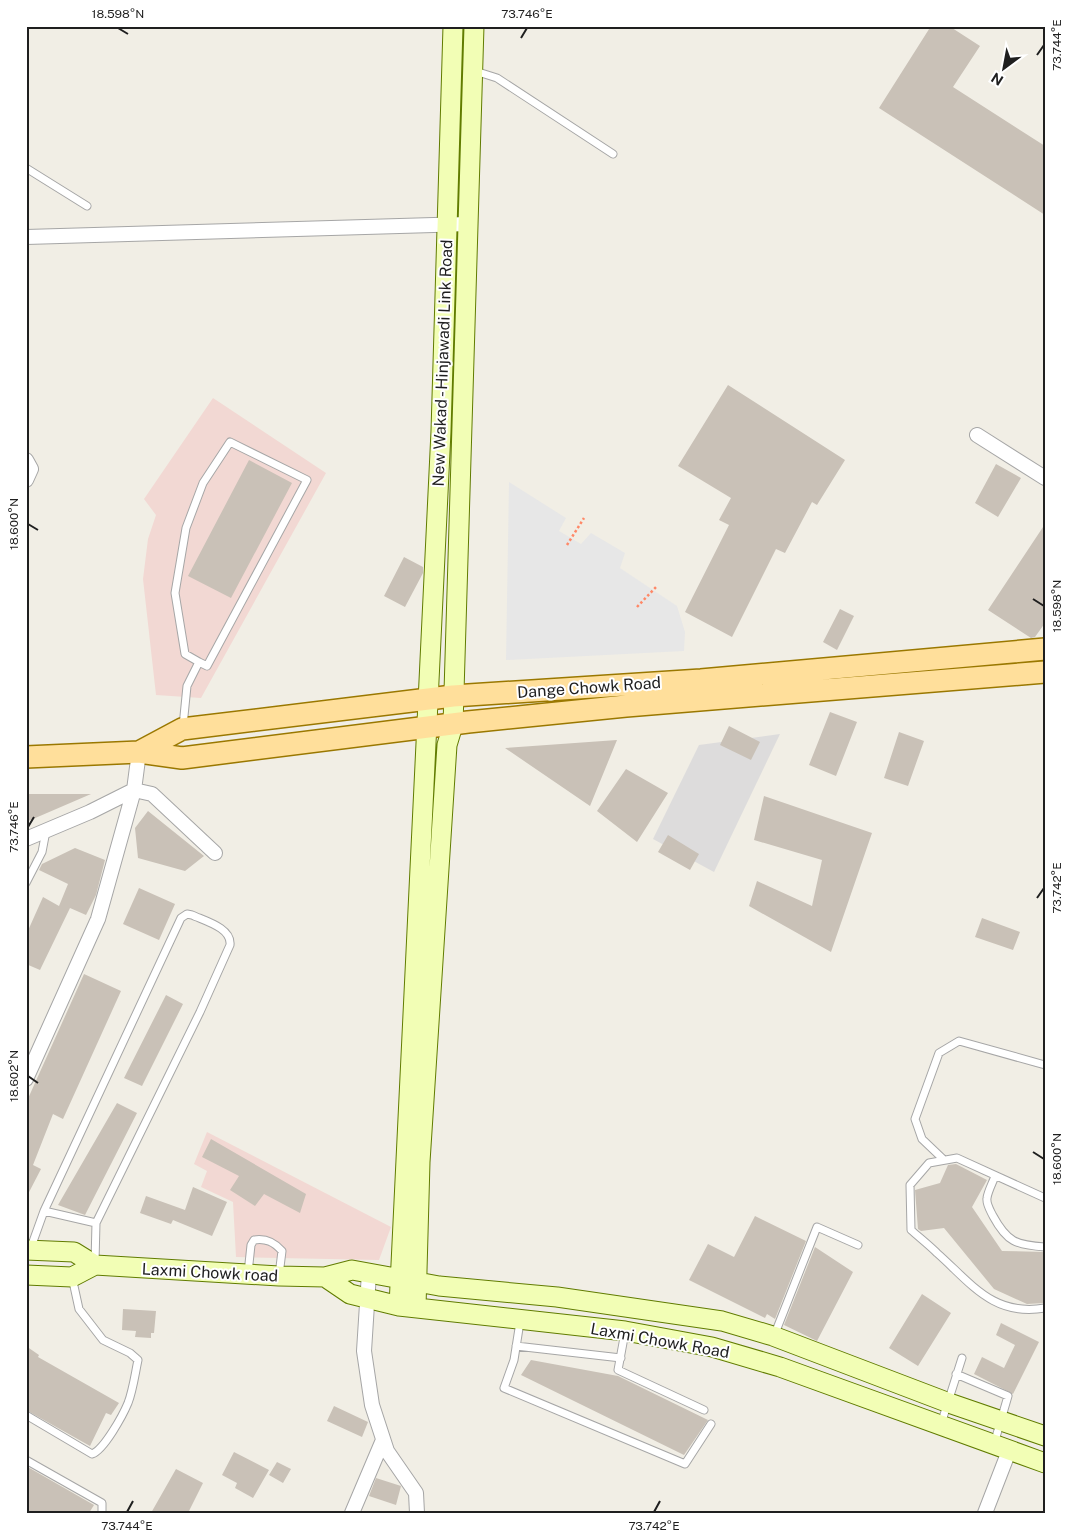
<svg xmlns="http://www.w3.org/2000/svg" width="1071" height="1539" viewBox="0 0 1071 1539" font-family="'Public Sans',sans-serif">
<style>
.residential{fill:#dddcdc}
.commercial{fill:#f2d8d3}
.parking{fill:#e7e7e7}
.building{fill:#c9c1b7}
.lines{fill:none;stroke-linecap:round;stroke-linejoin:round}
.service-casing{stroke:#a6a6a6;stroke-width:9}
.minor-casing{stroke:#a6a6a6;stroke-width:16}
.secondary-casing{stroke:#617c00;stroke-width:21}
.primary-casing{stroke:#9a7800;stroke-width:24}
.path{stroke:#ff8867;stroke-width:2.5;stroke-dasharray:2.5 2.5;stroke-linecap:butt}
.service{stroke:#fff;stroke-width:7}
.minor{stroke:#fff;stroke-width:14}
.secondary{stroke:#f2feb5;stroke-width:19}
.primary{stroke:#ffdf9b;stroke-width:21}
.ticks{fill:none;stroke:#1f1f1f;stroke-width:2}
.labels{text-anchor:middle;stroke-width:4;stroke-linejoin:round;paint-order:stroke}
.street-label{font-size:16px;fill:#1f1f1f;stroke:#fff}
.neatline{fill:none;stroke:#1f1f1f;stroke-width:2}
.ticks-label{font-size:12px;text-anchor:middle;fill:#1f1f1f}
</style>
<rect width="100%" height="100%" fill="#f1eee5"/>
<path class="residential" d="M780,734L714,872L653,839L699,745Z"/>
<path class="commercial" d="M213,398L326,473L201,698L156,695L143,579L148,539L156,515L144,499Z
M207,1132L391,1227L379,1260L236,1257L233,1202L201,1187L207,1171L194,1164Z"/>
<path class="parking" d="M509,482L566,518L559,531L581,544L591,533L625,553L620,568L677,606L685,632L684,651L506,660Z"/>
<path class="building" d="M931,26H949L980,46L953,87L1045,146V215L879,108Z
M728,385L845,460L817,505L812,502L785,553L776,549L732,637L685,612L729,525L719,520L731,498L678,466Z
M249,460L292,483L231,598L188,576Z
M996,464L1021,478L998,517L975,503Z
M1045,524V623L1035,637L1031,638L988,610Z
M404,557L423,567V573L405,607L384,596Z
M840,609L854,616L837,650L823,642Z
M830,712L857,722L836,776L809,765Z
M729,726L760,742L751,760L720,745Z
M899,732L924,741L908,786L884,778Z
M617,740L590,806L505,748Z
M626,769L668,793L637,842L597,811Z
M26,794H91L26,822Z
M764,796L872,833L831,952L749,906L757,881L812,906L822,860L754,840Z
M148,811L204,856L185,871L138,858L135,828Z
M668,835L699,854L690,870L658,852Z
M75,848L105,860L96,895L86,915L70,908L40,970L26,964V935L43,897L59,906L68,884L39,870L42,864Z
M139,888L175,904L159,940L123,924Z
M982,918L1020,932L1013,950L975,937Z
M84,974L121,991L63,1119L53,1114L33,1165L41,1169L26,1198V1103Z
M166,995L183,1004L142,1086L124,1078Z
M117,1103L137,1113L85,1215L58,1205Z
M211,1139L306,1194L300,1213L264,1194L255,1206L230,1190L239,1176L202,1157Z
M956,1164L987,1180L972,1207L1002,1251L1045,1252V1303L1027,1304L994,1289L944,1228L921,1231L918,1229L915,1190L940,1183L948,1165Z
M193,1187L227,1202L212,1236L173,1220L171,1224L140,1213L146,1196L185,1210Z
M755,1216L806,1241L775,1319L767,1314L765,1318L689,1280L708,1244L734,1257Z
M815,1247L853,1272L817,1341L784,1325Z
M922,1294L951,1313L918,1366L889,1348Z
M123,1309L156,1311L154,1333H151V1338L135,1337L136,1331L122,1330Z
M1001,1323L1039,1342L1013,1394L974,1374L982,1357L1004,1368L1015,1345L996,1335Z
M26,1346L39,1355L38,1357L119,1403L111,1415L106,1413L90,1446L26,1410Z
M531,1360L618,1376L708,1420L684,1455L521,1375Z
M334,1406L368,1422L362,1437L327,1421Z
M234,1452L269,1470L253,1498L235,1488L237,1483L222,1475Z
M277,1462L291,1469L283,1483L269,1475Z
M26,1466L94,1505L89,1513H26Z
M176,1469L203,1483L188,1513H151Z
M376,1478L401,1486L396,1505L369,1496Z"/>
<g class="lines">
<g class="service-casing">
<path id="service" d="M475,71L497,78L613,154
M26,168L87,206
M183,726L187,686L199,662L185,654L175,593L186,528L203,483L230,442L307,480L207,666L199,662
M26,883L42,852L46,831
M943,1159L922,1139L915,1119L939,1053L959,1041L1045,1065
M995,1176C993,1182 988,1191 987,1198C986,1204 990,1210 993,1216C1007,1242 1016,1245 1045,1247
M1045,1198L957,1158L929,1163L910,1185L911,1230C920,1238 929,1245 937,1253C971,1283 993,1317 1045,1308
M44,1211L96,1223
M30,1250L44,1211L181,918L187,914L192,915C205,921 232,928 230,945L200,1012L96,1223L95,1262
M248,1273L251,1245L254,1240C266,1238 274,1242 282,1251L279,1275
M520,1322L514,1360L504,1388L685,1464L711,1424
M625,1332L618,1370L704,1410
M774,1336L817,1227L858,1245
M516,1346L621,1358
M956,1374L1008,1396L994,1444
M26,1415L92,1454C104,1450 123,1415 128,1403C133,1390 135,1374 138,1360L130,1353L103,1340L79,1309L72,1277
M941,1424L962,1358
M26,1460L102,1503V1513"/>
</g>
<g class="minor-casing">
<path id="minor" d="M26,237L468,224
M977,435L1045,478
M26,460L31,469L26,480
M26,839L90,812L134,790L152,794L215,853
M26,1079L98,919L134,790L139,752
M369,1273L364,1351L372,1405L387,1451L416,1493L417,1513
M352,1513L383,1440
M985,1513L1009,1451"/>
</g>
<g class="secondary-casing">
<path id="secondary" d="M26,1250L74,1252L95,1265L279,1276L325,1277L352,1270L439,1286L557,1297L722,1321L773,1336L949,1403L1045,1436
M26,1275L72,1277L95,1265
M325,1277L350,1294L399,1306L625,1331L712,1347L780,1367L1045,1463
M399,1306L441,431L453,26
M416,1307L420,1162L447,745L453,725L474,26"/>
</g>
<g class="primary-casing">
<path id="primary" d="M139,752L182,729L453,696L701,680L1045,649
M26,757L139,752L182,758L468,722L626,706L1045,672"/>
</g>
<path class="path" d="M567,545L584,518
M637,607L657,586"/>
<use href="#service" class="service"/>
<use href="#minor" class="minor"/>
<use href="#secondary" class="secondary"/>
<use href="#primary" class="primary"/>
</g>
<path class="ticks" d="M118,28L128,34M521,38L527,28M1037,55L1044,45M28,524L38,530M1033,599L1044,606M28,827L34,817M1037,898L1044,888M28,1076L38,1083M1033,1152L1044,1159M127,1512L133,1501M654,1512L660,1501"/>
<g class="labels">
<g class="street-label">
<text transform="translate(442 363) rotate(-88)" y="6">New Wakad - Hinjawadi Link Road</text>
<text transform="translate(589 687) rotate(-4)" y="6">Dange Chowk Road</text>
<text transform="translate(210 1272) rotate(3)" y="6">Laxmi Chowk road</text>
<text transform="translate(660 1340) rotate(10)" y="6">Laxmi Chowk Road</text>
</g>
</g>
<rect width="1071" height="1539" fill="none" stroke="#ffffff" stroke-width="55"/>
<g transform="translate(1004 68) rotate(212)" stroke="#ffffff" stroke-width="4" paint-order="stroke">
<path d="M0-4L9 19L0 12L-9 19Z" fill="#1f1f1f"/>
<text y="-8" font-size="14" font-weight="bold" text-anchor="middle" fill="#1f1f1f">N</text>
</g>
<rect x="28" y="28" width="1016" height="1484" class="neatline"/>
<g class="ticks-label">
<text x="118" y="18">18.598°N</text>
<text x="527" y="18">73.746°E</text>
<text transform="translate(1057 45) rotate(-90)" y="4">73.744°E</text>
<text transform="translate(14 524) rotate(-90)" y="4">18.600°N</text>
<text transform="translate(1057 606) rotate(-90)" y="4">18.598°N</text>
<text transform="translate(14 827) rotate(-90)" y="4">73.746°E</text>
<text transform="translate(1057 888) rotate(-90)" y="4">73.742°E</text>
<text transform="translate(14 1076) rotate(-90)" y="4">18.602°N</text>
<text transform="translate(1057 1159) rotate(-90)" y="4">18.600°N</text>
<text x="127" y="1530">73.744°E</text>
<text x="654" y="1530">73.742°E</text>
</g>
</svg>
